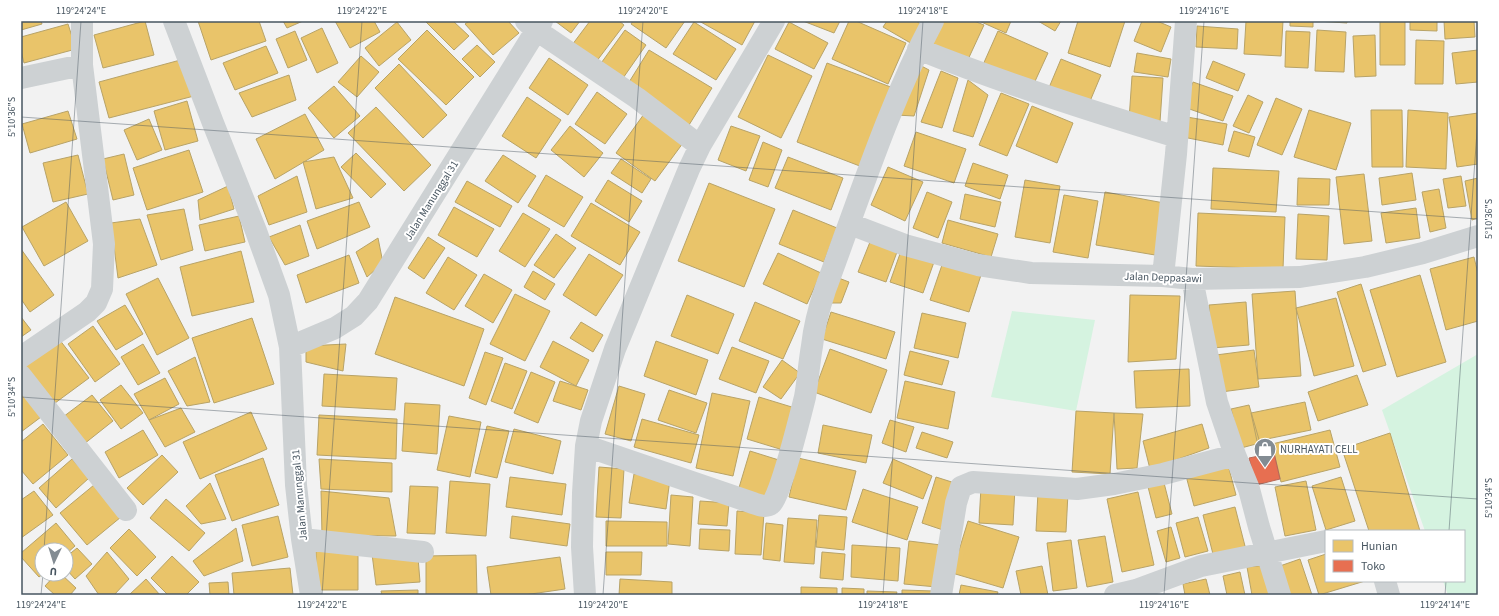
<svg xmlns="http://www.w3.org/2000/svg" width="1499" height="616" viewBox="0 0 1499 616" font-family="'Source Sans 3',sans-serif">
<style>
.green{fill:#d5f3e0}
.homes{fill:#e9c46a;stroke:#b8a367}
.shops{fill:#e76f51;stroke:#b76756}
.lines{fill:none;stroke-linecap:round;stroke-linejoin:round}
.minor{stroke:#cdd1d3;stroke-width:22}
.ticks{fill:none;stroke:#475560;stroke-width:1;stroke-opacity:0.45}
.labels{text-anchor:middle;stroke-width:4;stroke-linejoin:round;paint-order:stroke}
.street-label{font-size:11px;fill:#475560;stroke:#fff}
.poi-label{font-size:11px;fill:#475560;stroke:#fff;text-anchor:start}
.neatline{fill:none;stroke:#475560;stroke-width:1.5}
.ticks-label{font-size:10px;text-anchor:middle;fill:#475560}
</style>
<rect width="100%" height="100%" fill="#f2f2f2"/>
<path class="green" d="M1012,311L1095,320L1076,411L991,397Z
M1478,354V595H1448L1443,581H1464V531H1425L1382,410Z"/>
<path class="homes" d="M21,21H41L42,24L21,30Z
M145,21L154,55L103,68L94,35Z
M198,21H259L266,41L211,60Z
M283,21H303L287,28Z
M335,21H374L380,32L350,48Z
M425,21H453L469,36L454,50Z
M469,21H508L519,33L493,55L465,24Z
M555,21H580L571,33Z
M590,21H619L624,25L593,66L569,49Z
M633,21H685L666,48L631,24Z
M699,21H755L742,45Z
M803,21H840L834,33Z
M849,21H856L906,43L888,84L832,59Z
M887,21H916L925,27L914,45L883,27Z
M940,21H974L984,25L965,66L927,49Z
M979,21H1011L1006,33Z
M1038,21H1061L1055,31Z
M1078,21H1125L1110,67L1068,53Z
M1142,21H1157L1171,27L1161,52L1134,41Z
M1246,21H1283L1281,56L1244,54Z
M1290,21H1313V27L1290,26Z
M1317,21H1347V23Z
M1380,21H1405V65H1380Z
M1410,21H1437V31L1410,30Z
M1444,21H1474L1475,37L1445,39Z
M397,22L411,40L379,66L365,48Z
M694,22L736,49L716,80L673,54Z
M789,22L828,43L814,69L775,49Z
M68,24L76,49L24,63L21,51V37Z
M1197,26L1238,29L1237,49L1196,47Z
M322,28L338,63L317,73L301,38Z
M427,30L474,77L446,105L398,59Z
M625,30L646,45L621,81L599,66Z
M1317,30L1346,32L1344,72L1315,71Z
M295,31L307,60L288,68L276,39Z
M998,31L1048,53L1031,90L982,67Z
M1286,31L1310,32L1308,68L1285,67Z
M1375,35L1376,76L1355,77L1353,36Z
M1416,40L1444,41L1443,84H1415Z
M477,45L495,62L480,77L462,59Z
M266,46L278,73L235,90L223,63Z
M649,50L712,88L689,125L626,87Z
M1478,50V82L1456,84L1452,53Z
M1137,53L1171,59L1168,77L1134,72Z
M768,55L812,76L781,138L738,117Z
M361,56L379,72L357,97L338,82Z
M549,58L588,85L568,115L529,88Z
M184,59L194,96L109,118L99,82Z
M1061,59L1101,75L1088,106L1048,90Z
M912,61L929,70L914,116L896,115Z
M1213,61L1245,74L1238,91L1206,78Z
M827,63L896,89L865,168L797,142Z
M399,64L447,115L423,138L375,88Z
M941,71L958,78L942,128L921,122Z
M289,75L296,100L252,117L239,93Z
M1132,76L1163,78L1160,122L1129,120Z
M968,80L988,95L973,137L953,131Z
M1193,82L1233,96L1223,121L1184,107Z
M334,86L360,116L334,138L308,108Z
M597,92L627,114L605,144L575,124Z
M1001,93L1029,104L1007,156L979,145Z
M1248,95L1263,102L1249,133L1233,126Z
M527,97L561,120L536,158L502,136Z
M1276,98L1302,109L1282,155L1257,145Z
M187,101L198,141L165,150L154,111Z
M1032,106L1073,123L1057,163L1016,146Z
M376,107L431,165L404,191L348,133Z
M1309,110L1351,123L1336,170L1294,157Z
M1371,110H1402L1403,167H1372Z
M1408,110L1448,113L1446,169L1406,167Z
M68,111L77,139L30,153L22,124Z
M1478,113V164L1457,167L1449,117Z
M305,114L324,150L275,179L256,139Z
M644,114L683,143L655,181L616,153Z
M1187,117L1227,124L1223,145L1183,137Z
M149,119L162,150L137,160L124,130Z
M570,126L603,153L584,177L551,150Z
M731,126L760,136L746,171L718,160Z
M1234,131L1255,137L1249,157L1228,151Z
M916,132L966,149L954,183L904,166Z
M763,142L782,150L768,187L749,180Z
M189,150L203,192L147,210L133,168Z
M356,153L386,184L371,198L341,167Z
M124,154L134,195L113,200L103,159Z
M78,155L88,194L53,202L43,163Z
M503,155L536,176L518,203L485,181Z
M334,157L353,198L316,209L303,162Z
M788,157L843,178L831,210L775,188Z
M621,159L651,179L642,193L611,173Z
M973,163L1008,175L1000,199L965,186Z
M888,167L923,182L905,221L871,205Z
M1213,168L1279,171L1276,212L1211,209Z
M1412,173L1416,200L1382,205L1379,178Z
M1364,174L1372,241L1344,244L1336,177Z
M546,175L583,197L564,227L528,206Z
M297,176L307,212L269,225L258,196Z
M1461,176L1466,206L1448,208L1443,179Z
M1298,178L1330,179L1329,205H1297Z
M1478,178V218L1472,220L1465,181Z
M608,180L642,201L629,222L595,201Z
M1025,180L1060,186L1050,243L1015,237Z
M467,181L512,206L500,227L455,202Z
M709,183L775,209L744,287L678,261Z
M228,186L234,209L200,220L198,200Z
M1439,189L1446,228L1430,232L1422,192Z
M927,192L952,202L938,238L913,228Z
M1105,192L1164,203L1155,255L1096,245Z
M965,194L1001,202L995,227L960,219Z
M1064,195L1098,201L1088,258L1053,252Z
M66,202L88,241L44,266L22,227Z
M359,202L370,227L317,249L307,221Z
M591,203L640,232L620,265L571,236Z
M454,207L494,229L477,257L438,235Z
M1416,208L1420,238L1386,243L1381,213Z
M184,209L193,250L161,260L147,215Z
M793,210L837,228L824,262L779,244Z
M523,213L550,229L525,267L499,251Z
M1198,213L1285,217L1283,269L1196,266Z
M1298,214L1329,216L1327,260L1296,259Z
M239,216L245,242L205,251L199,225Z
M140,219L157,265L118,278L111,223Z
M948,220L998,234L991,257L942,243Z
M300,225L309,256L285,265L269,237Z
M556,234L576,248L554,278L534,265Z
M428,237L445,248L424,279L408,268Z
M378,238L383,263L367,277L356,252Z
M870,242L897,252L886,282L858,272Z
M21,249L54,295L30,312L21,299Z
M241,251L254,302L192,316L180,267Z
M901,251L934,262L923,293L890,282Z
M778,253L821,273L807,304L763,284Z
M589,254L623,275L596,316L563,295Z
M349,255L359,283L306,303L297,275Z
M448,257L477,275L454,310L426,293Z
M1474,257L1478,274V321L1446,330L1430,269Z
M943,262L981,275L969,312L930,300Z
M533,271L555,284L545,300L524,287Z
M484,274L512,290L493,323L465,306Z
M1420,275L1446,362L1397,377L1370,290Z
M836,277L849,282L841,303H829Z
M158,278L189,338L157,355L126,294Z
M1361,284L1386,365L1363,372L1337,292Z
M1295,291L1301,376L1258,379L1252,294Z
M515,294L550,311L525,361L490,344Z
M687,295L734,314L718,354L671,336Z
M1130,295L1180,296L1176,359L1128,362Z
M395,297L484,329L464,386L375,354Z
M1336,298L1354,366L1314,376L1296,308Z
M755,302L800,321L783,359L739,341Z
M1246,302L1249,345L1212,348L1209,305Z
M125,305L143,334L116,350L97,321Z
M831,312L895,332L886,359L822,339Z
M922,313L966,323L958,358L914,348Z
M21,317L31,330L21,337Z
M252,318L274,384L214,403L192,338Z
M581,322L603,335L593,352L570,338Z
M93,326L120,364L95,382L68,344Z
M59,339L89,378L51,406L22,368Z
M553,341L589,360L576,386L540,367Z
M656,341L708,360L696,395L644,376Z
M143,344L160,373L138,385L121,357Z
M346,344L343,371L306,362V346Z
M732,347L769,361L756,393L719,379Z
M830,349L887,370L871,413L814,392Z
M1254,350L1259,387L1221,392L1216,355Z
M910,351L949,361L942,385L904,375Z
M485,352L503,358L486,405L469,398Z
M195,357L210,402L187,406L168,371Z
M782,360L800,373L781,399L763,387Z
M505,363L527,371L512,409L491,401Z
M1189,369L1190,406L1136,408L1134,371Z
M531,372L555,382L538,423L514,413Z
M324,374L397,378L395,410L322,406Z
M1357,375L1368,405L1318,421L1308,392Z
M165,378L179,404L149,420L134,394Z
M560,381L588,390L581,410L553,401Z
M905,381L955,392L948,429L897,418Z
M121,385L143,413L121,429L100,400Z
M619,386L645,394L631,441L605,434Z
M669,390L707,403L696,433L658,420Z
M21,391L41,417L21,432Z
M712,393L750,401L733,476L696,468Z
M92,395L113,421L84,444L63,417Z
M759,397L795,408L783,450L747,439Z
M1305,402L1311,430L1257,441L1251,413Z
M405,403L440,405L437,454L402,451Z
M1249,405L1260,443L1241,448L1231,409Z
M181,408L195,432L165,447L149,420Z
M1076,411L1114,413L1110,474L1072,472Z
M251,412L267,449L200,479L183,442Z
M1114,413L1143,414L1137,468L1117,469Z
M319,415L397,419L396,459L317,455Z
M449,416L481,422L470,477L437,470Z
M642,419L699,435L691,463L634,447Z
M890,420L914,427L906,452L882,443Z
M43,424L68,455L33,484L21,470V442Z
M1202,424L1209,448L1150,469L1143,441Z
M823,425L872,435L866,463L818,453Z
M487,426L509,431L497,478L475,473Z
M514,429L561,441L553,474L505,462Z
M143,430L158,455L119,478L105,452Z
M1330,430L1340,467L1281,482L1272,444Z
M922,432L953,442L947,458L916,448Z
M1390,433L1420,531H1369L1342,449Z
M750,451L782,461L771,500L738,491Z
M162,455L178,472L143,505L127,488Z
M263,458L279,505L232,521L215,475Z
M798,458L856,471L846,510L789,497Z
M72,459L89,478L56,508L39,488Z
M319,459L392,463V492L321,489Z
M893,459L932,476L923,499L883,483Z
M1227,461L1236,495L1194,506L1185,472Z
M599,467L624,469L621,518L596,517Z
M634,474L670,479L666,509L629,503Z
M510,477L566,484L562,515L506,507Z
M936,477L958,484L943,530L922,523Z
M1341,477L1355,521L1326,530L1312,486Z
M1163,479L1172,514L1156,518L1147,483Z
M450,481L490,484L486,536L446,533Z
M1306,481L1316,530L1285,536L1275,487Z
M210,483L226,519L201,524L186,506Z
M94,485L121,517L87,545L60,513Z
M410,486L438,487L435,534L407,533Z
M981,487L1015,488L1013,525L979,523Z
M863,489L918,507L907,540L852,522Z
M34,491L53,515L21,538V500Z
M321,491L389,498L396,536L322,535Z
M1038,492L1068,493L1066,532L1036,531Z
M1138,492L1154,565L1122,572L1107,499Z
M671,495L693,497L690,546L668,544Z
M166,499L205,533L189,551L150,518Z
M700,501L729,503L727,526L698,524Z
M1235,507L1246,550L1214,558L1203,515Z
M737,511L764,513L761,555L735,554Z
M819,515L847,517L844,550L816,547Z
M278,516L288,557L252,566L242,525Z
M512,516L570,524L567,546L510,538Z
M1198,517L1208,551L1185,557L1176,523Z
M788,518L817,520L814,564L784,562Z
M606,521L667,522V546H606Z
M968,521L1019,537L1003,588L952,573Z
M56,523L75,546L66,554V550H42L43,574L39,577L21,557V553Z
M766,523L783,525L780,561L763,559Z
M1171,527L1180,558L1166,562L1157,531Z
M236,528L243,561L204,576L193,561Z
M129,529L156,557L137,576L110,548Z
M700,529L730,530L729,551L699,549Z
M1105,536L1113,582L1087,587L1078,540Z
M1071,540L1077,588L1053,591L1047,543Z
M909,541L941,545L937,587L904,584Z
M852,545L900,548L898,581L851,577Z
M316,547H358V590H316Z
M77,548L92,564L75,579L66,569V557Z
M107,552L129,579L114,595H99L86,576Z
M606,552H642L641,575H606Z
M822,552L845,554L843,580L820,578Z
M372,554L418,557L420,582L376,585Z
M1326,554V581H1365L1319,595L1308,560Z
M476,555L477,595H426V556Z
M172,556L199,582L186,595H168L151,578Z
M560,557L565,589L524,595H491L487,567Z
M1300,559L1312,595H1287L1277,567Z
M1268,565L1272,595H1252L1247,567Z
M1042,566L1048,595H1021L1016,571Z
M290,568L293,595H234L232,573Z
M1240,572L1245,595H1227L1223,576Z
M56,574H61L76,588L70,595H55L45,586Z
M146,579L160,595H129Z
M620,579L672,582V595H619Z
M1206,579L1210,595H1185L1183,584Z
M228,582L229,595H210L209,583Z
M961,585L998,592L997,595H959Z
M801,587L837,588V595H801Z
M842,588L864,589V595H842Z
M418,590V595H382L381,591Z
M902,590L934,591L933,595H902Z
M867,591L897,592L896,595H867Z"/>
<path class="shops" d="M1274,453L1280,479L1256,485L1249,458Z"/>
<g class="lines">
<path class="minor" d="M174,21L213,123L256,231L279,295L290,347L296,485L302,539L311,595
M526,21L536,30L637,98L700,146
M918,49C1003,83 1090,111 1177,137
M21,78L82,65
M850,224L905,245L938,254L978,265L1031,273L1163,276L1192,279L1300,277L1365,267L1423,253L1478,236
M1163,276L1176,154L1186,21
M1192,279L1217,402L1235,455L1249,489L1259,527L1280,595
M290,347L335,328L354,316L368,301L542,21
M21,357L87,312L96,303L102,289L104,244L82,65V21
M21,376L126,510
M586,446L753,503C759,505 766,508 771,504C780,498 801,413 805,397C808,380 809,363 812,346C814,327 819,308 825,290C859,199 888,106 933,21
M302,539L423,552
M1385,581L1389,595
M585,595L582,547L583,493L586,446L591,421L615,349L689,169L700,146L774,21
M941,595L956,503L961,487L973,482L1077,489L1114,484L1163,474L1235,455
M1115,595L1136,590L1201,566L1326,541"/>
</g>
<path class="ticks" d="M21,117L1478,219M21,397L1478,499M1449,531L1478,117M44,550L81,21M41,595L43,574M322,595L362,21M603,595L643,21M883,595L923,21M1164,595L1204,21M1445,595L1446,581"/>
<defs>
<g id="shop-pin" transform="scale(1.15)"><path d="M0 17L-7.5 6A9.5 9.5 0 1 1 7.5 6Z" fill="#838c93" stroke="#fff"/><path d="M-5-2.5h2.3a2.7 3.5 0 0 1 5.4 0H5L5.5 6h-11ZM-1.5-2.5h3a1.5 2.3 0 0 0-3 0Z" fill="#fff"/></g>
</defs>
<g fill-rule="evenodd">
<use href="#shop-pin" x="1265" y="449"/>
</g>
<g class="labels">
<g class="street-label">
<text transform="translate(431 200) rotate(-58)" y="4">Jalan Manunggal 31</text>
<text transform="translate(1163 277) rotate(2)" y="4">Jalan Deppasawi</text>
<text transform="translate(299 495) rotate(-95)" y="4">Jalan Manunggal 31</text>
</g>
<g class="poi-label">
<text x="1280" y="453">NURHAYATI CELL</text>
</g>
</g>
<rect width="1499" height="616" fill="none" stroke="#ffffff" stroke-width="44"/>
<rect x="1325" y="530" width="140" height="52" fill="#ffffff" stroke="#b5bbbf"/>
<rect x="1333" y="540" width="20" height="12" fill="#e9c46a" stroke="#b5bbbf"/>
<text x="1361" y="550" font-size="12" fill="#475560">Hunian</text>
<rect x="1333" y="560" width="20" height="12" fill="#e76f51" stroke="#b5bbbf"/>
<text x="1361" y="570" font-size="12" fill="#475560">Toko</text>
<g transform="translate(54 562) rotate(184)"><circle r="19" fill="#ffffff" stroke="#b5bbbf"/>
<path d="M0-3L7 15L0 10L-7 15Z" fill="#838c93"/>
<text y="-6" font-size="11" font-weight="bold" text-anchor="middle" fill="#475560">U</text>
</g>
<rect x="22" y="22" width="1455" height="572" class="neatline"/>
<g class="ticks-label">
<text x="81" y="14">119°24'24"E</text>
<text x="362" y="14">119°24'22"E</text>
<text x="643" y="14">119°24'20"E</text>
<text x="923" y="14">119°24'18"E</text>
<text x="1204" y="14">119°24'16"E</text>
<text transform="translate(11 117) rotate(-90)" y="4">5°10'36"S</text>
<text transform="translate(1488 219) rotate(-90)" y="4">5°10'36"S</text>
<text transform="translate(11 397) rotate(-90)" y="4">5°10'34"S</text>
<text transform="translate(1488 498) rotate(-90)" y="4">5°10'34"S</text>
<text x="41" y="608">119°24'24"E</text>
<text x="322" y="608">119°24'22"E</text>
<text x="603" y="608">119°24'20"E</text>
<text x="883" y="608">119°24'18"E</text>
<text x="1164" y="608">119°24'16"E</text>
<text x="1445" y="608">119°24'14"E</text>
</g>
</svg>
